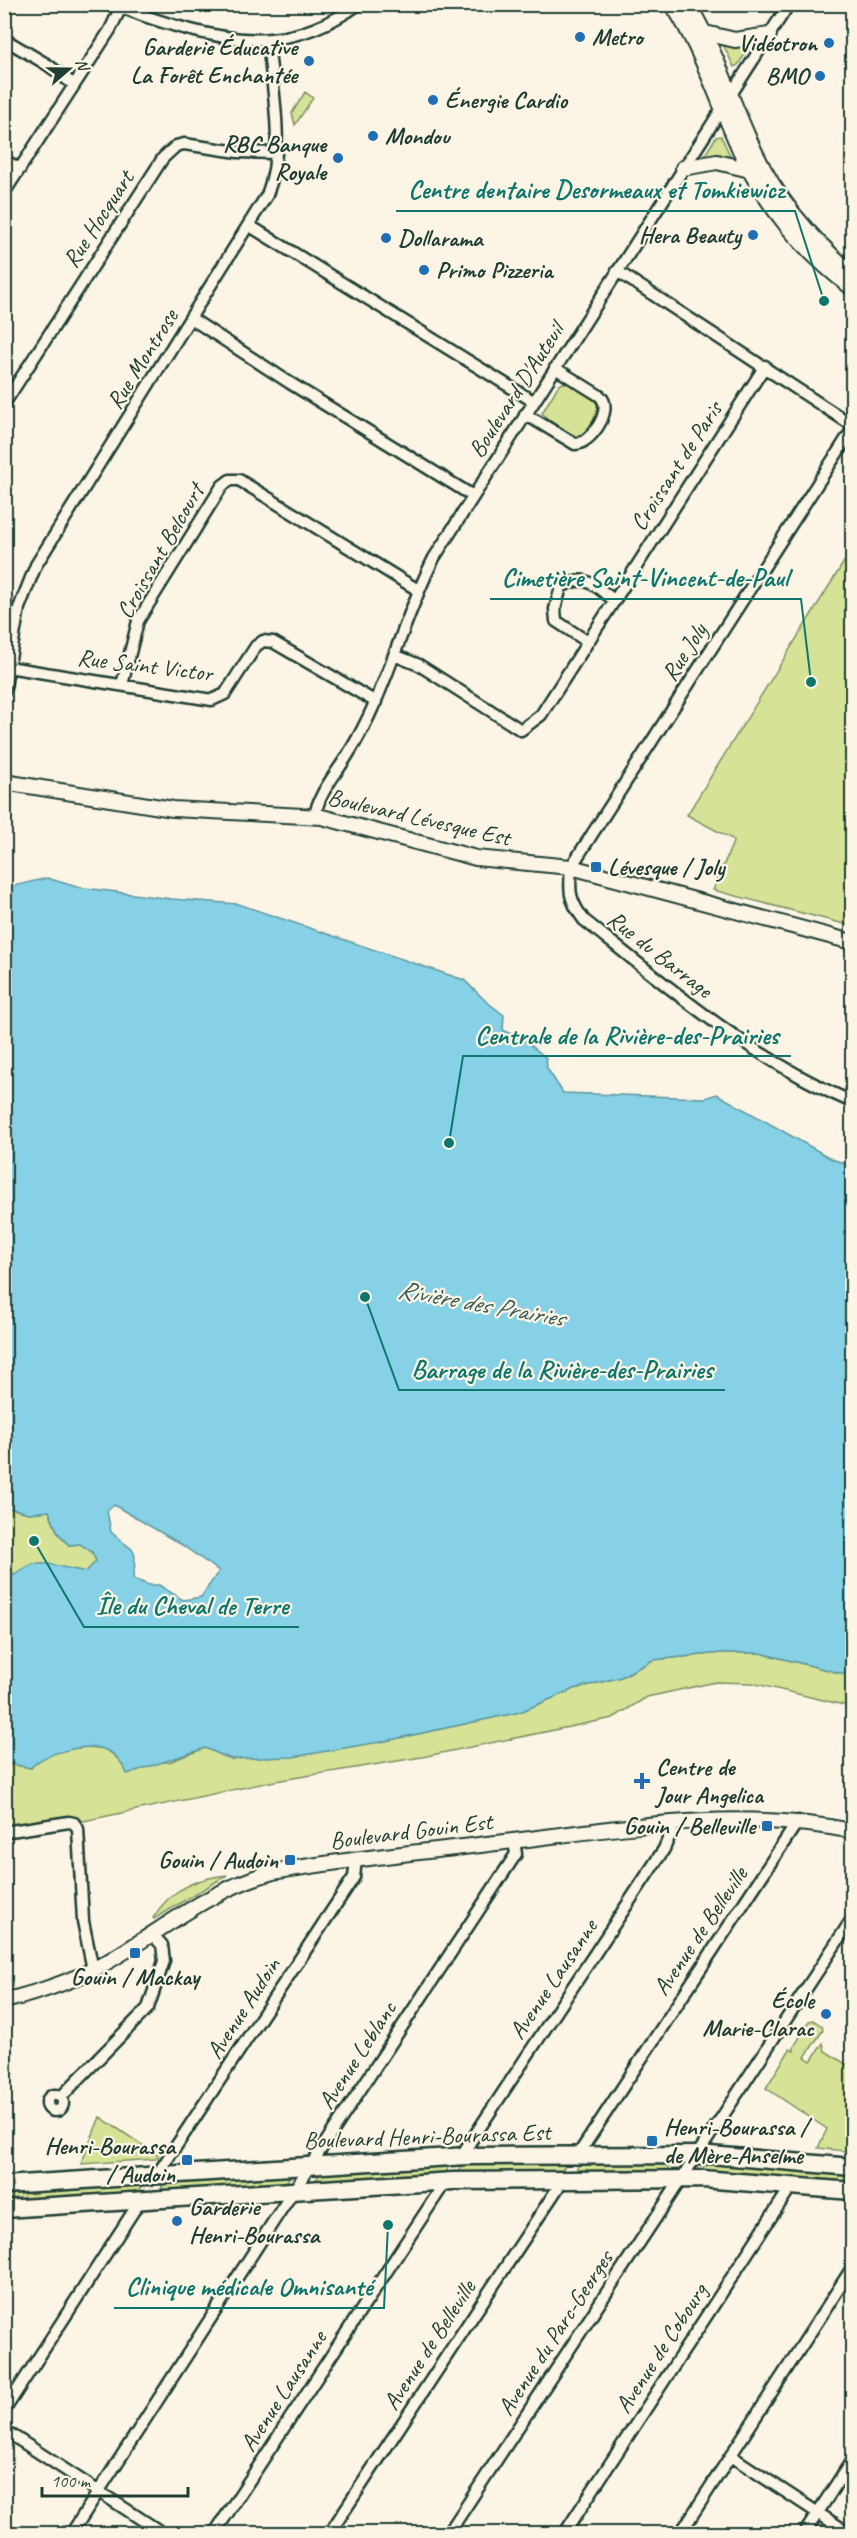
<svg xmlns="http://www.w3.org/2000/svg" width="857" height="2538" viewBox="0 0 857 2538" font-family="Caveat,sans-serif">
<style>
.green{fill:#d6e295;stroke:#7a9064;stroke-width:1.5}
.water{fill:#86d1e6;stroke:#5d969f;stroke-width:1.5;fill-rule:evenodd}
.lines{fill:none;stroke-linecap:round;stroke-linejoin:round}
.street-casing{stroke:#1f3d34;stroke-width:15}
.secondary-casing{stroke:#1f3d34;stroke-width:18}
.primary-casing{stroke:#1f3d34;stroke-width:21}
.street{stroke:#fcf5e5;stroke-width:10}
.secondary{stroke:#fcf5e5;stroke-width:14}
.primary{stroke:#fcf5e5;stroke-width:16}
.poi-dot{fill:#1f6fb2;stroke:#fcf5e5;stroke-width:2}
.labels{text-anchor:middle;stroke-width:4.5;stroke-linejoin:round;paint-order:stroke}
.poi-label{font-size:24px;font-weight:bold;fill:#1f3d34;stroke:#fcf5e5;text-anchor:start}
.street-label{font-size:24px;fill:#1f3d34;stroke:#fcf5e5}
.water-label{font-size:26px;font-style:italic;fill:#345b58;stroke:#fcf5e5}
.leader{fill:none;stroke:#0f766e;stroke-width:2}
.callout-dot{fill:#0f766e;stroke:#fcf5e5;stroke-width:2}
.callout-label{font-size:26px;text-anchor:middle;font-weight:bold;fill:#0f766e;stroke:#fcf5e5;stroke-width:4.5;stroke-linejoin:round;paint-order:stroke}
</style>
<rect width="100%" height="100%" fill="#fcf5e5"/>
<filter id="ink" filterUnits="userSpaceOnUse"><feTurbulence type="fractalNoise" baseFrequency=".0167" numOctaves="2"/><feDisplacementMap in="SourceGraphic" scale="12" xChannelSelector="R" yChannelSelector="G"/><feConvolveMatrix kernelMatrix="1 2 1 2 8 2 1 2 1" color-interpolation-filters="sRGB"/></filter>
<g filter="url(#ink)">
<path class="green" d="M722,42L749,43L751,45L738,65L734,67Z
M305,92L313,98L295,125L292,113Z
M721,136L732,160L703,158L716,137Z
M563,383H568C576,388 590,394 596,402C602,410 587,435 578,436C571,437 546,419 542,413L558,386Z
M852,549V926L713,890L734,840L687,815Z
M4,1507L29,1513L49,1511C56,1528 55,1532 69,1545L80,1544L92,1552L96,1561L87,1572L33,1564L5,1580Z
M721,1653H760L852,1676V1707L752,1683L716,1682L647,1697L613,1718L422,1757L275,1781L74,1823L5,1834V1763L31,1768C44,1751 83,1744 104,1749C111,1751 118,1759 123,1764L169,1762L205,1748L231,1759L385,1741L520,1712L574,1689L621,1677L653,1660Z
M227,1875L154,1919L153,1918C170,1890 195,1878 227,1875Z
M813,2020L822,2026L823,2030L805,2057L811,2061L823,2043L825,2051L849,2066L852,2062V2152L818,2148L827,2129L766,2088L790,2049L794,2051V2047L809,2021Z
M100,2117L159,2156L156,2159L81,2164Z
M566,2162L562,2172L459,2173L462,2164Z
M668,2162V2171H576L579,2163Z
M707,2163L852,2175V2183L700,2171Z
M449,2164L446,2174L315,2181L321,2172Z
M292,2173L285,2184L160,2192L164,2182Z
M142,2183L138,2193L5,2201V2196L36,2190Z"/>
<path class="water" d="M47,878L77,887L172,899L238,904L464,980L487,1002L504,1015L503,1030L513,1035L516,1041L515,1032L546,1058L547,1068L563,1093L705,1098L717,1094L832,1159L852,1166V1676L760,1653H721L653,1660L621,1677L574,1689L520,1712L385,1741L293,1757L231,1759L205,1748L127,1774C124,1765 116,1754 106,1750C89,1742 42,1753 31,1768L5,1763V1580L33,1564H48L86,1572L96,1561L92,1552L80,1544L69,1545C55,1532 56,1528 49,1511L29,1513L5,1507V888ZM114,1505L182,1545L219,1571L201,1597L183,1600L159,1585H149L133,1579C138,1543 135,1555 111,1532L107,1511Z"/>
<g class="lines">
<g class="street-casing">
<path id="street" d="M116,4C135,14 156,20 176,26C246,46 297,48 359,4
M4,39L48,65L73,84
M4,160L20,169
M4,193L110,30L121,7
M250,226L533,401
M617,271L852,425
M192,319L290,383L473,496
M4,404L163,158L176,146L184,144L238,152L276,153
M525,414L575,444C589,445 615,410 600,396L555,368
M852,430L571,867C569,892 569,900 584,920C669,988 752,1059 852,1102
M588,642L556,621L555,609L561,587C586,572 595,586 615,601
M394,655L419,665L521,730L541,715L765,366
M8,667L212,700L225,694L256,646L263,641L273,642L376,702
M122,685L138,621L222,486L230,480H239L418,590
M4,692L19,608L36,565L267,195C286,147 272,90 268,40
M315,817C317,795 336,774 347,756C386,695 401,623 434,558L789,4
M4,1832L69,1822L74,1823L78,1829L83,1921L93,1970
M47 2103a8 8 0 1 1 16 0a8 8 0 1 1-16 0Z
M61,2097L148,2008L164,1961L162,1945L151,1933
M578,2155L798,1821
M461,2156L664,1849L675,1823
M157,2175L354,1877L356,1860
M4,2411L140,2201
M4,2430L164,2534
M731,2456L850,2534
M71,2534L275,2219L516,1854L514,1841
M214,2534L446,2181
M329,2534L563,2180
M448,2534L852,1919
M564,2534L792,2185
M680,2534L852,2268
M804,2534L852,2460"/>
</g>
<g class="secondary-casing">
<path id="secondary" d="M672,4C705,54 720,110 746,163C771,212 808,255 852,288
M688,4C717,51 731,102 755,152C777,199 812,240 852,273
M705,33L735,40L769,35
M683,168L717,162L750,170
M4,782L173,809L322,817L476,858L571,867L852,942
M4,2001C36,1993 71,1982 100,1966C158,1934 207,1890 273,1872C352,1858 433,1851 513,1841C626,1827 739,1808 852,1831"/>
</g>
<g class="primary-casing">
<path id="primary" d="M4,2185L467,2156L710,2155L852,2167
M4,2209L453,2181L703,2179L852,2191"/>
</g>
<use href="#street" class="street"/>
<use href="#secondary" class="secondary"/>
<use href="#primary" class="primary"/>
</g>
</g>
<g class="poi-dot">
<circle cx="580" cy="37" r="6"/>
<circle cx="829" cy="43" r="6"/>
<circle cx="309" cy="61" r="6"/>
<circle cx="820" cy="76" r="6"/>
<circle cx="433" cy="100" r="6"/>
<circle cx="373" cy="136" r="6"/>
<circle cx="338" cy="158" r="6"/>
<circle cx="753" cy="235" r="6"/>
<circle cx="386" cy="238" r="6"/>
<circle cx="424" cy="270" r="6"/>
<rect x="590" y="861" width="12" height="12" rx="3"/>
<path d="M639 1772h6v6h6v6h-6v6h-6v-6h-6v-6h6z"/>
<rect x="761" y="1820" width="12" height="12" rx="3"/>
<rect x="284" y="1854" width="12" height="12" rx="3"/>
<rect x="129" y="1947" width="12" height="12" rx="3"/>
<circle cx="826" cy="2014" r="6"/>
<rect x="646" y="2135" width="12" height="12" rx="3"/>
<rect x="181" y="2154" width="12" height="12" rx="3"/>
<circle cx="177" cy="2221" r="6"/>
</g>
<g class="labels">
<g class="poi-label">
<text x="592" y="45">Metro</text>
<text x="817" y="51" text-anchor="end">Vidéotron</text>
<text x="297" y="55" text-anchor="end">Garderie Éducative<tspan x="297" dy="28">La Forêt Enchantée</tspan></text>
<text x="808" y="84" text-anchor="end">BMO</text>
<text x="445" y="108">Énergie Cardio</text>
<text x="385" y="144">Mondou</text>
<text x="326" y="152" text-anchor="end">RBC Banque<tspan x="326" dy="28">Royale</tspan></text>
<text x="741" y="243" text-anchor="end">Hera Beauty</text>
<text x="398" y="246">Dollarama</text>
<text x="436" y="278">Primo Pizzeria</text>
<text x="608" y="875">Lévesque / Joly</text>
<text x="656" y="1775">Centre de<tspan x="656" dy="28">Jour Angelica</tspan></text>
<text x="755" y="1834" text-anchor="end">Gouin / Belleville</text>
<text x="278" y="1868" text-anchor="end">Gouin / Audoin</text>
<text x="135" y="1985" text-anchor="middle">Gouin / Mackay</text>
<text x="814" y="2008" text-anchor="end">École<tspan x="814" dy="28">Marie-Clarac</tspan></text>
<text x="664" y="2135">Henri-Bourassa /<tspan x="664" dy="28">de Mère-Anselme</tspan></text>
<text x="175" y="2154" text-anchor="end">Henri-Bourassa<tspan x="175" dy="28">/ Audoin</tspan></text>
<text x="189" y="2215">Garderie<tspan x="189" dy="28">Henri-Bourassa</tspan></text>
</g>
<g class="street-label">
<text transform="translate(98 219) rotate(-57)" y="8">Rue Hocquart</text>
<text transform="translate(142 359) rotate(-58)" y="8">Rue Montrose</text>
<text transform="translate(516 390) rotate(-57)" y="8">Boulevard D'Auteuil</text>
<text transform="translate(676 466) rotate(-57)" y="8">Croissant de Paris</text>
<text transform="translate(160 551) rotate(-60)" y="8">Croissant Belcourt</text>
<text transform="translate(684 652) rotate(-57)" y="8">Rue Joly</text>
<text transform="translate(145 665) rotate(7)" y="8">Rue Saint Victor</text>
<text transform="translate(419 817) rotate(13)" y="8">Boulevard Lévesque Est</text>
<text transform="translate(660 954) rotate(38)" y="8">Rue du Barrage</text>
<text transform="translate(411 1831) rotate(-7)" y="8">Boulevard Gouin Est</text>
<text transform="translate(700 1931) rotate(-56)" y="8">Avenue de Belleville</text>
<text transform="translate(553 1979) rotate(-56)" y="8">Avenue Lausanne</text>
<text transform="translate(243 2008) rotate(-57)" y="8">Avenue Audoin</text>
<text transform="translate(357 2055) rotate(-57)" y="8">Avenue Leblanc</text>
<text transform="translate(427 2136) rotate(-2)" y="8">Boulevard Henri-Bourassa Est</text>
<text transform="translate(555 2333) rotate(-57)" y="8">Avenue du Parc-Georges</text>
<text transform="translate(429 2345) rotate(-57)" y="8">Avenue de Belleville</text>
<text transform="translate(661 2348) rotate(-57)" y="8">Avenue de Cobourg</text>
<text transform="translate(283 2391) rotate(-57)" y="8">Avenue Lausanne</text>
</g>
<g class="water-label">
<text transform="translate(481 1303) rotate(10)" y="9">Rivière des Prairies</text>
</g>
</g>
<path class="leader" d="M824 301L795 211H396M811 682L801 599H490M449 1143L463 1056H791M365 1297L399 1390H725M34 1541L84 1627H299M388 2225L384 2308H114"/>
<g class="callout-dot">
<circle cx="824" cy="301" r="6"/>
<circle cx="811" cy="682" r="6"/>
<circle cx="449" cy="1143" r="6"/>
<circle cx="365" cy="1297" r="6"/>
<circle cx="34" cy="1541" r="6"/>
<circle cx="388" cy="2225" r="6"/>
</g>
<g class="callout-label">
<text x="596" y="198">Centre dentaire Desormeaux et Tomkiewicz</text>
<text x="645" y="586">Cimetière Saint-Vincent-de-Paul</text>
<text x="627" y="1044">Centrale de la Rivière-des-Prairies</text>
<text x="562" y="1378">Barrage de la Rivière-des-Prairies</text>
<text x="192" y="1614">Île du Cheval de Terre</text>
<text x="249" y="2295">Clinique médicale Omnisanté</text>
</g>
<rect width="857" height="2538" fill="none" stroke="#fcf5e5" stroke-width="24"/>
<rect x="12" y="12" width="833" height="2514" fill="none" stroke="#1f3d34" stroke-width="2" filter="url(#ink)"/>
<g transform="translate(69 69) rotate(70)" stroke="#fcf5e5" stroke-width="4.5" paint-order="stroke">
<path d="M0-4.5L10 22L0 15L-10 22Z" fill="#1f3d34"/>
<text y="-9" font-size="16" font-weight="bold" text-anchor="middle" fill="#1f3d34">N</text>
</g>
<path d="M42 2487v9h146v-9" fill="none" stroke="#1f3d34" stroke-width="3"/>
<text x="51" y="2487" font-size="18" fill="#1f3d34" stroke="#fcf5e5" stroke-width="4.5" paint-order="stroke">100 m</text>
</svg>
